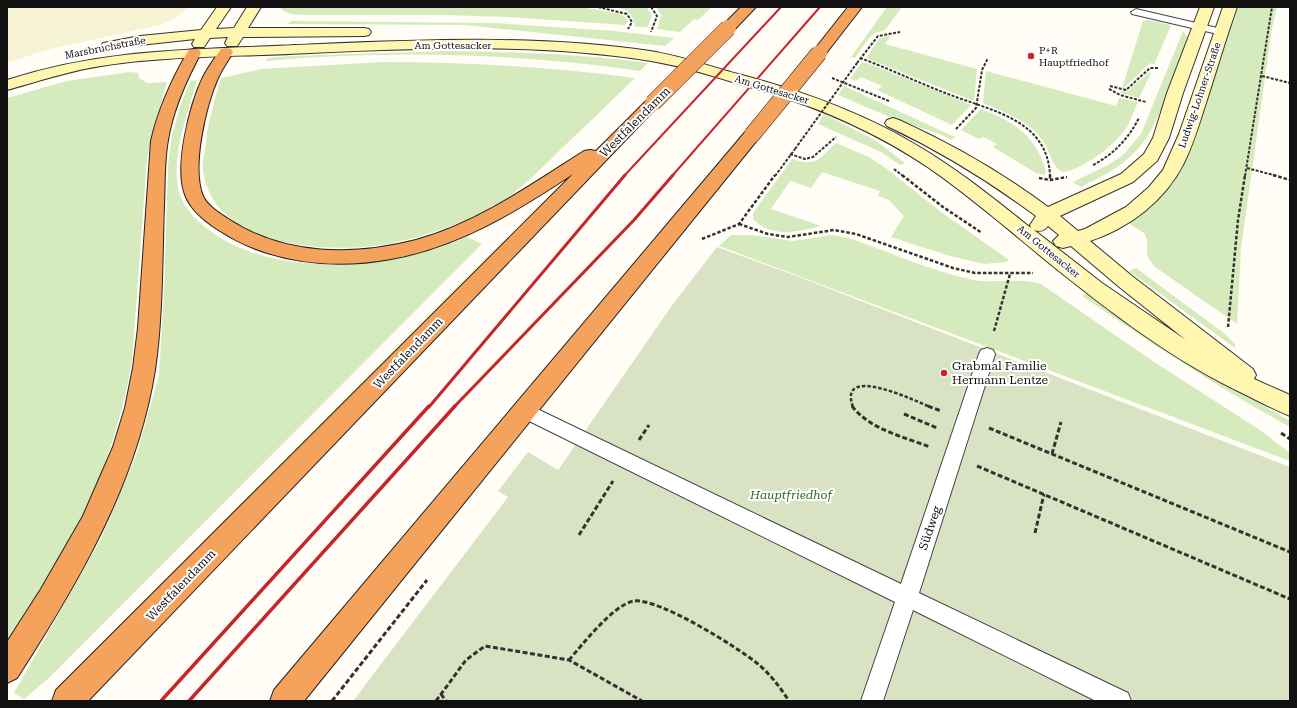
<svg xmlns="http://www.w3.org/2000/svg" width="1297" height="708" viewBox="0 0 1297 708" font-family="'Roboto Serif',serif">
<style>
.farmland{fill:#f6f3d4}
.green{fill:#d5ebbd}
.cemetery{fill:#d9e3c4}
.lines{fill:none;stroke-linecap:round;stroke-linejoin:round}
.lane-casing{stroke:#444;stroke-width:2}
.secondary-casing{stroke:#333;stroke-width:2}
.highway-casing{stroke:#222;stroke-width:2}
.path-far2{stroke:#333;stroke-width:2;stroke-dasharray:3 1.5;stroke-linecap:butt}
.path-far1{stroke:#333;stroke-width:2.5;stroke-dasharray:3.5 2;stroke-linecap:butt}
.path{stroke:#333;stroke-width:3;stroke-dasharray:5 2.5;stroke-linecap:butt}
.lane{fill:#fff;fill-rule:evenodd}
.secondary{fill:#fff6b0;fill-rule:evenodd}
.highway{fill:#f5a25d;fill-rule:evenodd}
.rail-far2{stroke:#c4262e;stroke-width:2}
.rail-far1{stroke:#c4262e;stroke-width:3}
.rail{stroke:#c4262e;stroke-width:3.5}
.highway-bridge-casing{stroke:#222;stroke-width:17;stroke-linecap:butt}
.path-bridge{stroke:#333;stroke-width:2;stroke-dasharray:3 1.5;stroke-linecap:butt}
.highway-bridge{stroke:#f5a25d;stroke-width:16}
.poi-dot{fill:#c4262e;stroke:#fff;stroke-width:1.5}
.labels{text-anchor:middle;stroke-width:4;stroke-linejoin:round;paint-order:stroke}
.far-street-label{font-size:10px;fill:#111;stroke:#fff}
.far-poi-label{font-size:10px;fill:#111;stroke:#fff;text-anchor:start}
.street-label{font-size:12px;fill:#111;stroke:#fff}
.poi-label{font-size:12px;fill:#111;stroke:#fff;text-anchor:start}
.park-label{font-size:12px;font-style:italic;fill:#2f6b1f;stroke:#fff}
</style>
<rect width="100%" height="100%" fill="#fffdf5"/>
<path class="farmland" d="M7,7H189L177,17L160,25L46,50L7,63Z"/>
<path class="green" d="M279,7H581L621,14L628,21L625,25L508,17L445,15H305C296,14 285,15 279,7Z
M613,7H646L652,15L648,27H635C633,12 626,9 613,7Z
M656,7H712L698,20L694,19L680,32L657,29L661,15Z
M887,7H902L885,30L875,33L869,38L855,58L851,57Z
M1237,7H1277L1272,28L1241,248L1237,324L1155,267L1147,256V239L1144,233L1128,223L1161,197L1174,182L1181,170L1197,131Z
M1148,20L1171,25L1154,65L1150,63L1124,88H1122L1143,21Z
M291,21L494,23L615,31L674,38L665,46L465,25L288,24Z
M1183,31L1188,38C1175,71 1158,132 1133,154C1118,169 1100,177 1081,187L1073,182L1110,164L1123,155L1141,134Z
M888,35L890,37L885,44L977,69L974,101L866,58L879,39Z
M448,51C515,52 581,54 648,63L640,71C516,53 391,50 266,61L268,58L290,56Z
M384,62C469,62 551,67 635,78C610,102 586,126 561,149C540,170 518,193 492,207C461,224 428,235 393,243C333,255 211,249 203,169C202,163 204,156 205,150C207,125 214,102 221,78L261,69Z
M862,62L872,65L971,105L952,125L877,90L882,86L861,77L856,81L850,79Z
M986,71L1116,106L1119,98L1138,102C1134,110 1132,118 1128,125C1117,144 1084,169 1063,172C1052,168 1050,150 1043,141C1030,121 1004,112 983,103Z
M130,72L138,73L139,78L147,83L167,82L152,134L147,158L132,361C123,415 105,469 82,518C61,562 33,603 7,644V98L67,81Z
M1149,72L1151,73L1139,98L1120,93L1121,91L1127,92Z
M197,80C188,113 170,158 179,192C184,210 199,223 213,233C268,272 361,270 424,252C439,248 453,242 467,237L482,244L50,677L24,699L14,693L101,539L137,453L159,375L164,294L168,165L172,135L181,104L190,81Z
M844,86L955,137L951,140L942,135L892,118L838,95Z
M981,109C1008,119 1031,132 1042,160C1044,165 1047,170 1045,175L1036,173L993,147L997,144L983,137L979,139L961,130Z
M824,114L875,140L905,163L900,165L881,152L818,124Z
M836,143L869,157L887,169L941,212L1009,260L1006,262L984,264L950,256L891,237L904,216L889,200L878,196L880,191L822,172L811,188L790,181L771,209L821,226C798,232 771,238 753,219V213L792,159C818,167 818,159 836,143Z
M731,235H751L793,241L832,235L849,238C889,252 931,271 974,280C996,284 1019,277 1041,284L1157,364L1257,428L1290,453V461L719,246Z
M1136,268L1225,334L1235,344V348L1129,271Z
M1088,293C1153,339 1221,381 1290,421V427C1218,388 1150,342 1082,296Z"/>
<path class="cemetery" d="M717,247L799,277L1290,467V701H353L508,497L498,491L528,452L558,470L673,304Z"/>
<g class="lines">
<g class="lane-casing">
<path id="lane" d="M1136,9L1226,30L1227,32L1222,35L1132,14L1131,12Z
M987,348L993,350L995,354L919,593L1128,693L1131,701H1096L913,610L883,701H861L895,602L519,416L517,411L519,406L525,404L531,406L901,584L979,354L981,350Z"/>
</g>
<g class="secondary-casing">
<path id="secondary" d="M217,7H231L216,29L234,28L247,7H261L248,28H364L369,29L371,32L369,35L364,36L243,37L237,46H227L225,43L228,37L210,38L204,47H194L192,44L195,39L140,45L108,50L103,49L101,46L103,43L140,36L201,30Z
M1200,7H1214L1183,93L1169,138L1157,161L1133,182L1060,216L1078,231L1085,229L1126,207L1149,187L1163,170L1179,134L1223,7H1237C1226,38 1217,69 1207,100C1200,121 1194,143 1184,163C1165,201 1129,228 1090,241L1132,276L1253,369L1256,375L1254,379L1290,395V416C1275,410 1260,402 1246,395C1175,362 1110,312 1049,263C1010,231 971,197 929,168C873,130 811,104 746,86C715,77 683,66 651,61C539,43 424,48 310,53C241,57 170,55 101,66C69,71 39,81 7,90V80C105,48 194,50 295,45C413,40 532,34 650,51C680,56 709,66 738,74C799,90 858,111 913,143C955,167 993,198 1031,228L1030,225L1036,216C989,181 940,151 887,126L885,123L887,120L893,118L899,120C952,144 1001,172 1048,207L1121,174L1144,154L1153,138L1167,93ZM1048,226L1059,235L1053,241L1056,246L1063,248L1071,246L1118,286L1186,340L1102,283L1034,230C1040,232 1044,231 1048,226Z"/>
</g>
<g class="highway-casing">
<path id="highway" d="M741,7H756L733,31H723L721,28L723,25Z
M848,7H862L824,56H814L812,53L814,50Z
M226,48L231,49L233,52C228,61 222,69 218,78C206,105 191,167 203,196C207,206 221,214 230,220C285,256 354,256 416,240C477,223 531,185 584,151L590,150L596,151L647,100L653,98L659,100L661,103L88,701H52L56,690L573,174C517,211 459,247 391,259C332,270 268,263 217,229C205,221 192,211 186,197C173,169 190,104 203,77C208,67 215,58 221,49Z
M194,49L199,50L201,53C188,77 176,103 170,130C164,155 165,181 164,206C162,260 163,316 155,370C137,483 78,583 17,678L7,683V642L41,589L83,516L113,447L125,408L133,368L138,328L151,141C158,110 171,81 187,53L189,50Z
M752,130L758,131L760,135L758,139L304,701H270L274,690L746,131Z"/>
</g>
<path class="path-far2" d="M598,7L627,14L632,22L628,29
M651,7L657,16L651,32
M860,58C890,69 919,83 948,94C991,111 1048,119 1050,176
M857,63L878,36L900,32
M1262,76L1290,83
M832,78L889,101
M1110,86L1126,90L1150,68H1158
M1109,89L1120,95L1146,102
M956,129L976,108L982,70L988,58
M790,154L805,159L813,157L836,137
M1093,165C1114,154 1128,139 1139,118
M1247,168L1277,176
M894,169L903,176
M775,176L795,149
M1245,176L1272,7"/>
<path class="path-far1" d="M902,175L943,207L982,233
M1050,175V180
M1273,175L1290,180
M1039,178L1050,180L1067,177
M739,224L768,234L788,237L834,230L856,234L953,268L975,273H1033
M702,239L739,224L775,175
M1228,327L1238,220L1245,175
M994,331L1010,274
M853,407C837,363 916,401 930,407"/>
<path class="path" d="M852,406C869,429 904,437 930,447
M928,406L941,411
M904,414L937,428
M989,428L1290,552
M1281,433L1290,439
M639,440L649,425
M1052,454L1061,422
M977,466L1290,599
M1035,533L1044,494
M579,535L613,481
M569,660C582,645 614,604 634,601C659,598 737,647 758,664C770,674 780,687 789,701
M441,694L446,701
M332,701L427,580
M436,701L466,660L485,646L569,660L642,701"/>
<use href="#lane" class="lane"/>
<use href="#secondary" class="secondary"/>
<use href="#highway" class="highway"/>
<path class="rail-far2" d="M624,176L781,7
M672,176L820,7"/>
<path class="rail-far1" d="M429,407L625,175
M454,407L634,220L673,175"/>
<path class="rail" d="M161,701L429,406
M189,701L455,406"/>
<g class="highway-bridge-casing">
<path id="highway-bridge" d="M653,103L728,28
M752,135L819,53"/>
</g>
<path class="path-bridge" d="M795,149L857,63"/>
<use href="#highway-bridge" class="highway-bridge"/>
</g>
<g class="poi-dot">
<circle cx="1031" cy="56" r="4"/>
<circle cx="944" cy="373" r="4"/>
</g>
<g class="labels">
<g class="far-street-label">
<text x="453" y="49">Am Gottesacker</text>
<text transform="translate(105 47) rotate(-11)" y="4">Marsbruchstraße</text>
<text transform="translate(772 89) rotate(17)" y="4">Am Gottesacker</text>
<text transform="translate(1199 95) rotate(-71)" y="4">Ludwig-Lohner-Straße</text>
<text transform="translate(1049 251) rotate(39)" y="4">Am Gottesacker</text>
</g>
<g class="far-poi-label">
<text x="1039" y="54">P+R<tspan x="1039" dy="12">Hauptfriedhof</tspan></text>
</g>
<g class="street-label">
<text transform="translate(635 122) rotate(-45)" y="4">Westfalendamm</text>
<text transform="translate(408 353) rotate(-46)" y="4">Westfalendamm</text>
<text transform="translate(930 528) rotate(-71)" y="4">Südweg</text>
<text transform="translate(181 585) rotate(-46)" y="4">Westfalendamm</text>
</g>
<g class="poi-label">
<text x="952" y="370">Grabmal Familie<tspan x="952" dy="14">Hermann Lentze</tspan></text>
</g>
<g class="park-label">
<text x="791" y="499">Hauptfriedhof</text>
</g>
</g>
<rect width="1297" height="708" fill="none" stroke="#111111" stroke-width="16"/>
</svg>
